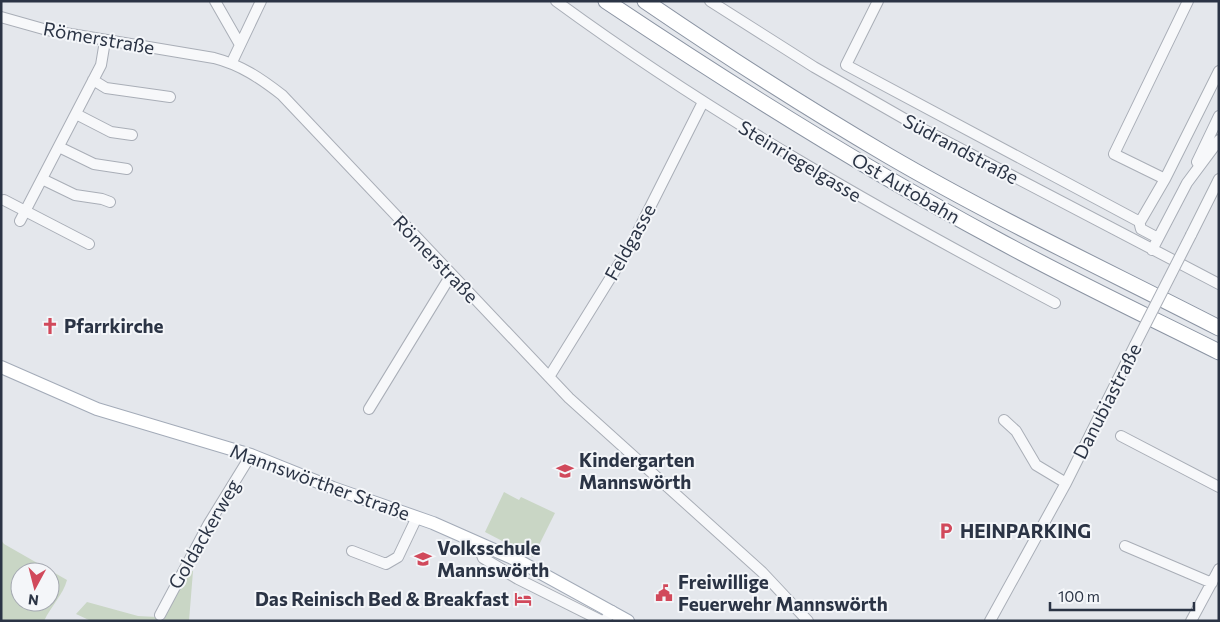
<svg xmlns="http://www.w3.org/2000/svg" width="1220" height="622" viewBox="0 0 1220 622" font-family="Commissioner,sans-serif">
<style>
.green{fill:#c9d6c5;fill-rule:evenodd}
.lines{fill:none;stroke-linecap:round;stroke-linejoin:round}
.minor-casing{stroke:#a9aeb7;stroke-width:12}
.major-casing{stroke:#a3abb8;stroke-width:14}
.highway-casing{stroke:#8b94a3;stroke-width:17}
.minor{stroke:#f7f8fa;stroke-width:10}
.major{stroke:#fff;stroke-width:12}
.highway{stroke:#fff;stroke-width:15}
.minor-bridge-casing{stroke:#a9aeb7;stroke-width:12;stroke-linecap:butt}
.minor-bridge{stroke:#f7f8fa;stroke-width:10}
.labels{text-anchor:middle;stroke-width:4;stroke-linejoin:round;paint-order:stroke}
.street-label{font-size:19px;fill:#2b3445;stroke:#f4f6f9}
.poi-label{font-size:19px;font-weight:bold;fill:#2b3445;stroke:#f4f6f9;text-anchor:start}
</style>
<rect width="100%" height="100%" fill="#e4e7ec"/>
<path class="green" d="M504,492L519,500L521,497L555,513L533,557L485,532Z
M1,540L4,544L67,580C63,595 51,606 44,621H1ZM20,572H50V602H20Z
M193,571L189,621H91L76,614L87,602L138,616L157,617L164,620L167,606L185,572Z"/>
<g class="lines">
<g class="minor-casing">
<path id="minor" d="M215,1L239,43
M556,1C713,116 883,212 1055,303
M710,1L814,67L917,126L1219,284
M878,1L846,65L1140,222L1165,179
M1188,1L1114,154L1165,179L1219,71
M1,17L47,30L214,58C241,65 260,78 282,95L569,398L762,572L808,621
M232,62L261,1
M93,80L106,88L170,97
M76,114L111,132L132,135
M59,147L94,164L127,169
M1197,162L1219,116
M42,179L75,195L102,199L110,202
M4,200L89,244
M20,221L101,65L105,41
M1139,221L1141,229L1158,238
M1191,235L1219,179
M1152,250L1187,183L1219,140
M549,377L632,243L703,102
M369,409L451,275
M1004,420L1016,431L1036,465L1066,483
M1121,436L1219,487
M477,542L483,558L518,579L602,621L605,620L612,611
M1125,546L1212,583
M352,551L386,564L398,557L417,517
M160,615L208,525L251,455
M990,621L1066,483L1135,345
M1191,621L1219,569"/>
</g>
<g class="major-casing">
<path id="major" d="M1,367L97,409L251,455L333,488L433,523L519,561L628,621"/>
</g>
<g class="highway-casing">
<path id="highway" d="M606,1C733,86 862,167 996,239C1069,279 1145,315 1219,352
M645,1C724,55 805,107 887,155C995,218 1108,271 1219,328"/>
</g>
<use href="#minor" class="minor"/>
<use href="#major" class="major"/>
<use href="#highway" class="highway"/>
<g class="minor-bridge-casing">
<path id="minor-bridge" d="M1135,345L1191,235"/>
</g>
<use href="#minor-bridge" class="minor-bridge"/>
</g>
<defs>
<g id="church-bare" transform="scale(1.35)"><path d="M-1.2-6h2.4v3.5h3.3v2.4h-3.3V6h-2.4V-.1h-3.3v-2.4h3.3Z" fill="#d1495b" stroke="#f4f6f9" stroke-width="2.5" paint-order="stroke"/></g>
<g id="school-bare" transform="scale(1.35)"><path d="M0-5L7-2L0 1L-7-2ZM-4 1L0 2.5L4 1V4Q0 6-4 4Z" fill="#d1495b" stroke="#f4f6f9" stroke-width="2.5" paint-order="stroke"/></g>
<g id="parking-bare" transform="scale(1.35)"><path d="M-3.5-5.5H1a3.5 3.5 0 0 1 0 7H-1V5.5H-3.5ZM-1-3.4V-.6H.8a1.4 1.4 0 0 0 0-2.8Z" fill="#d1495b" stroke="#f4f6f9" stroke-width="2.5" paint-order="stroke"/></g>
<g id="civic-bare" transform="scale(1.35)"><path d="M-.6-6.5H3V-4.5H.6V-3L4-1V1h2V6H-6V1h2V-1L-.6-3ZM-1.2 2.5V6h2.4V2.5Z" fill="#d1495b" stroke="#f4f6f9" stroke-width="2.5" paint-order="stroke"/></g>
<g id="hotel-bare" transform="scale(1.35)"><path d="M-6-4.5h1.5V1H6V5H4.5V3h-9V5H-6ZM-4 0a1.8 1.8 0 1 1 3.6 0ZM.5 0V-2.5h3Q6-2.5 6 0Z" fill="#d1495b" stroke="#f4f6f9" stroke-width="2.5" paint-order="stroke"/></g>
</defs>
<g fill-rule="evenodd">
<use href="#church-bare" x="50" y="326"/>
<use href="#school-bare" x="565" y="471"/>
<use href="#parking-bare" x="946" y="531"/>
<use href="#school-bare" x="423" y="559"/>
<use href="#civic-bare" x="664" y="593"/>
<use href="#hotel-bare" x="523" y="599"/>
</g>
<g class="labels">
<g class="street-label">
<text transform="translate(99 38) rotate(10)" y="7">Römerstraße</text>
<text transform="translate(961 149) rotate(28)" y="7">Südrandstraße</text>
<text transform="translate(800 161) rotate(31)" y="7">Steinriegelgasse</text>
<text transform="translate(906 188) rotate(30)" y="7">Ost Autobahn</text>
<text transform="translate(630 242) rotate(-61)" y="7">Feldgasse</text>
<text transform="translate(436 259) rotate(46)" y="7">Römerstraße</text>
<text transform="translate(1107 401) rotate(-63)" y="7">Danubiastraße</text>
<text transform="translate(320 482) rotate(20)" y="7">Mannswörther Straße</text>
<text transform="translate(204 534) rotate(-60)" y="7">Goldackerweg</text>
</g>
<g class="poi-label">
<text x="64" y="333">Pfarrkirche</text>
<text x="579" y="467">Kindergarten<tspan x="579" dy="22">Mannswörth</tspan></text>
<text x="960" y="538">HEINPARKING</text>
<text x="437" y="555">Volksschule<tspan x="437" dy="22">Mannswörth</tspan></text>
<text x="678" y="589">Freiwillige<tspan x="678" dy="22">Feuerwehr Mannswörth</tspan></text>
<text x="509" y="606" text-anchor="end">Das Reinisch Bed &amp; Breakfast</text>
</g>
</g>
<rect width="1220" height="622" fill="none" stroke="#2b3445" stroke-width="5"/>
<g transform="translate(35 587) rotate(187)"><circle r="24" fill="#f4f6f9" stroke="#a4a8b1"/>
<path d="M0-4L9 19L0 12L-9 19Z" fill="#d1495b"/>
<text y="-8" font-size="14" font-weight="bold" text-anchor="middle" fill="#2b3445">N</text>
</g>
<path d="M1050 602v8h144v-8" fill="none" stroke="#2b3445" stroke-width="2.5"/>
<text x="1058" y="602" font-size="15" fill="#2b3445" stroke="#f4f6f9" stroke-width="4" paint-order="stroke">100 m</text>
</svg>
